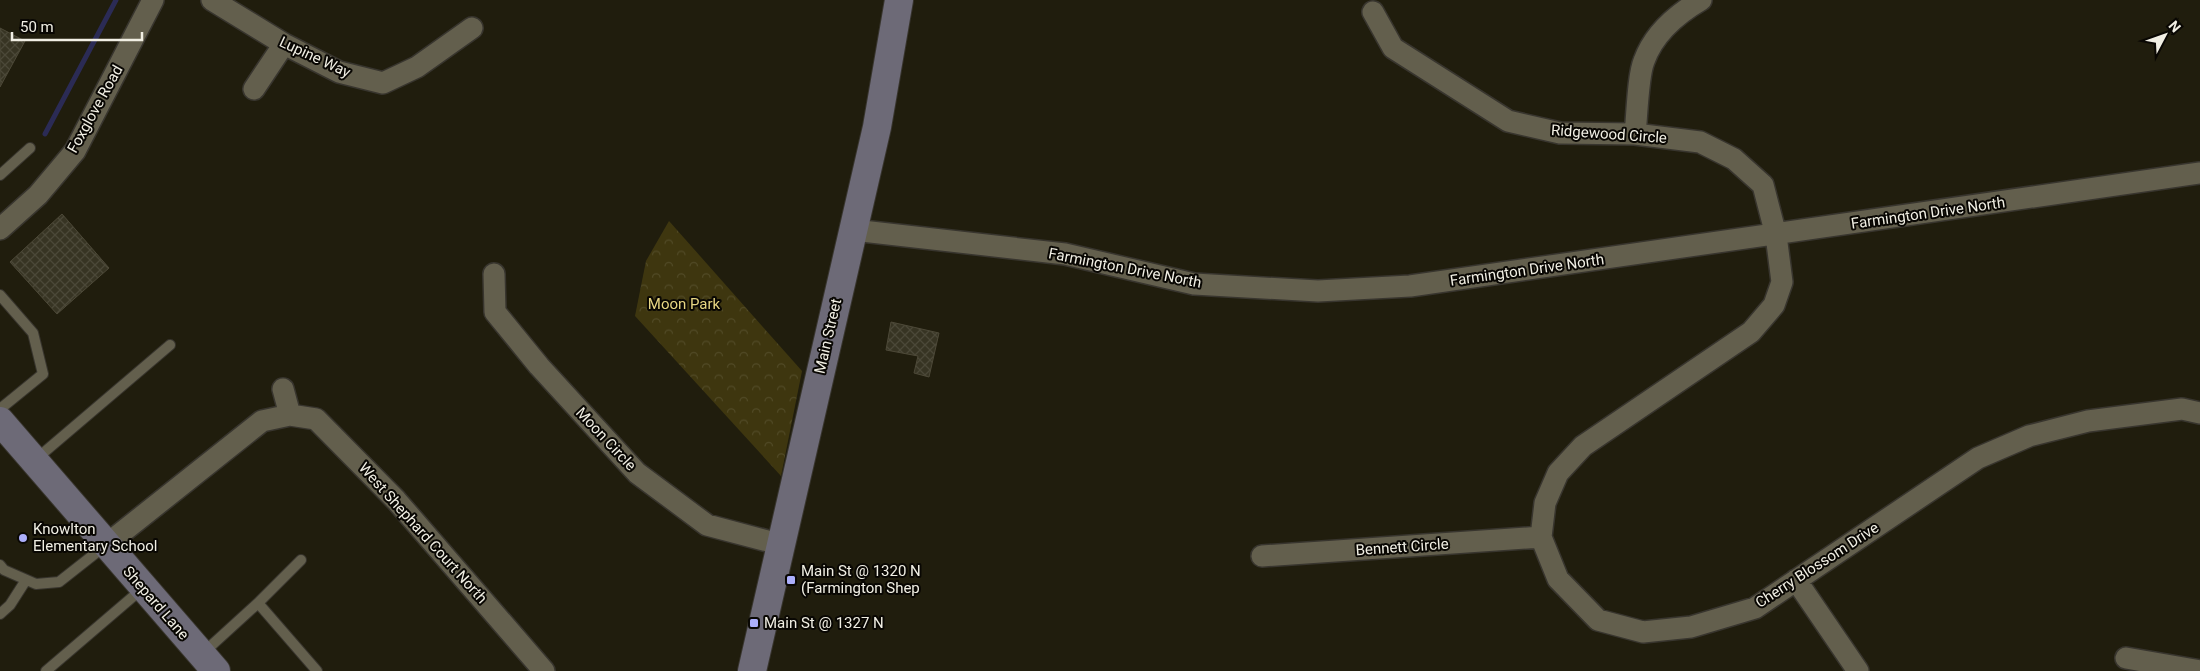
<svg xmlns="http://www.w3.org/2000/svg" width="2200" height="671" viewBox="0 0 2200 671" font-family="Roboto,sans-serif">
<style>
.park{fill:url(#park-crowns)}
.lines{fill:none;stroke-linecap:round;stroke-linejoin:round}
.stream{stroke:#2b2b55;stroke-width:5}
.building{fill:url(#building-cross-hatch);stroke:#4d4938}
.lane-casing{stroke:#38352e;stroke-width:12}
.street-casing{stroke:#38352e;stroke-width:24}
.secondary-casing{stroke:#38352e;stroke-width:30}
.lane{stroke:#635f4d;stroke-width:10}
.street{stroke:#635f4d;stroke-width:21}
.secondary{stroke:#6d6a77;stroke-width:28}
.poi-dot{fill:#acaffb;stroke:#090703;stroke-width:2}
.labels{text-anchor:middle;stroke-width:4;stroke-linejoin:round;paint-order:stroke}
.street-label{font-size:15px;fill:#f1efe4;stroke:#090703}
.park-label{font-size:15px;fill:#e7d683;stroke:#090703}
.poi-label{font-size:15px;fill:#f1efe4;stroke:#090703;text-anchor:start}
</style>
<defs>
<pattern id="park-crowns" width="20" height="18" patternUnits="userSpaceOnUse" patternTransform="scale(1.25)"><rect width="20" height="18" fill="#3e360f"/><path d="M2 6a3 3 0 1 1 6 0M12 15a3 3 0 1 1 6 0" fill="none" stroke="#514a26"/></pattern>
<pattern id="building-cross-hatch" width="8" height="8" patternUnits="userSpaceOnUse" patternTransform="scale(1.25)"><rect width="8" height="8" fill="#373423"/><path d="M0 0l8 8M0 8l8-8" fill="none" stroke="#4b4838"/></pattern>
</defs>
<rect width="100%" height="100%" fill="#201d0d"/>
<path class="park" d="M669,221L802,371L781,476L635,316L646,261Z"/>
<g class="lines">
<path class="stream" d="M45,134L116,0"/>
</g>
<path class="building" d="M0,28L25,41L0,87Z
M62,214L109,268L57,314L10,262Z
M891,322L939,333L929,377L914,373L918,356L886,350Z"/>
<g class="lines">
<g class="lane-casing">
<path id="lane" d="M0,175L30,148
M0,295L33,333L43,374L0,409
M35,460L170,345
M0,565L4,570L36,584L59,582L106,545
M258,603L301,560
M0,614L10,605L26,580
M202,654L258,603L317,671
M46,671L143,588"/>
</g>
<g class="street-casing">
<path id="street" d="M212,0L284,44L339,72L383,83L417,67L472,28
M1373,12L1393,48L1508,121L1560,133L1635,134L1700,142L1734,159L1763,185L1776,235L1782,282L1774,305L1751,332L1583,446L1558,473L1545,503L1541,537L1558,579L1598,620L1643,632L1691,627L1755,608L1978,458L2029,436L2088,421L2182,409L2200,413
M254,89L284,44
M1635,134C1637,116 1638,75 1644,61C1654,33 1677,14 1701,0
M0,229L38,195L75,151L153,0
M853,230L1065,254L1194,284L1318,291L1410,286L2200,173
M494,274L495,312L539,366L637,473L707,525L779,544
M283,389L290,415
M106,545L262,421L290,415L316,419L396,500L544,671
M1262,556L1541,537
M1796,580L1858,671
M2126,658L2200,671"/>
</g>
<g class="secondary-casing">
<path id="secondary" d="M0,421L216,671
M752,671L877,127L899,0"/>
</g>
<use href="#lane" class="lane"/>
<use href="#street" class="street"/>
<use href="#secondary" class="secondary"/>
</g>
<g class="poi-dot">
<circle cx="23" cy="538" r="5"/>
<rect x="786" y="575" width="10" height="10" rx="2.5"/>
<rect x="749" y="618" width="10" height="10" rx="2.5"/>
</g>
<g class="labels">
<g class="street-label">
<text transform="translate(315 57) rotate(25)" y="5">Lupine Way</text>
<text transform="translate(95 109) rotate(-61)" y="5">Foxglove Road</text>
<text transform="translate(1609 134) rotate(4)" y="5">Ridgewood Circle</text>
<text transform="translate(1928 213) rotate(-8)" y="5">Farmington Drive North</text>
<text transform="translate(1125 268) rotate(11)" y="5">Farmington Drive North</text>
<text transform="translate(1527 270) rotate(-8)" y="5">Farmington Drive North</text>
<text transform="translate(828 336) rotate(-77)" y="5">Main Street</text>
<text transform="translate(606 439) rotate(47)" y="5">Moon Circle</text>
<text transform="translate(423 533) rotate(48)" y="5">West Shephard Court North</text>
<text transform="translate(1402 547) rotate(-4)" y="5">Bennett Circle</text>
<text transform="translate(1817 565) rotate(-33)" y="5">Cherry Blossom Drive</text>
<text transform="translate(156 603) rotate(49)" y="5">Shepard Lane</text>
</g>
<g class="park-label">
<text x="684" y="309">Moon Park</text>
</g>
<g class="poi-label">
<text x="33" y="534">Knowlton<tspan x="33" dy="17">Elementary School</tspan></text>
<text x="801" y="576">Main St @ 1320 N<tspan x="801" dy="17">(Farmington Shep</tspan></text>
<text x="764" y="628">Main St @ 1327 N</text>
</g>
</g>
<g transform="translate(2165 35) rotate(49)" stroke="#090703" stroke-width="4" paint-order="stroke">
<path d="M0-4L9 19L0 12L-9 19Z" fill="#f1efe4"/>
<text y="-8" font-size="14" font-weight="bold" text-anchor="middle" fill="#f1efe4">N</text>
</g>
<path d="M12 32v8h130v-8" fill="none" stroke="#f1efe4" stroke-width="2.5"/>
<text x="20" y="32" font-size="15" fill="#f1efe4" stroke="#090703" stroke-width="4" paint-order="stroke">50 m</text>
</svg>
